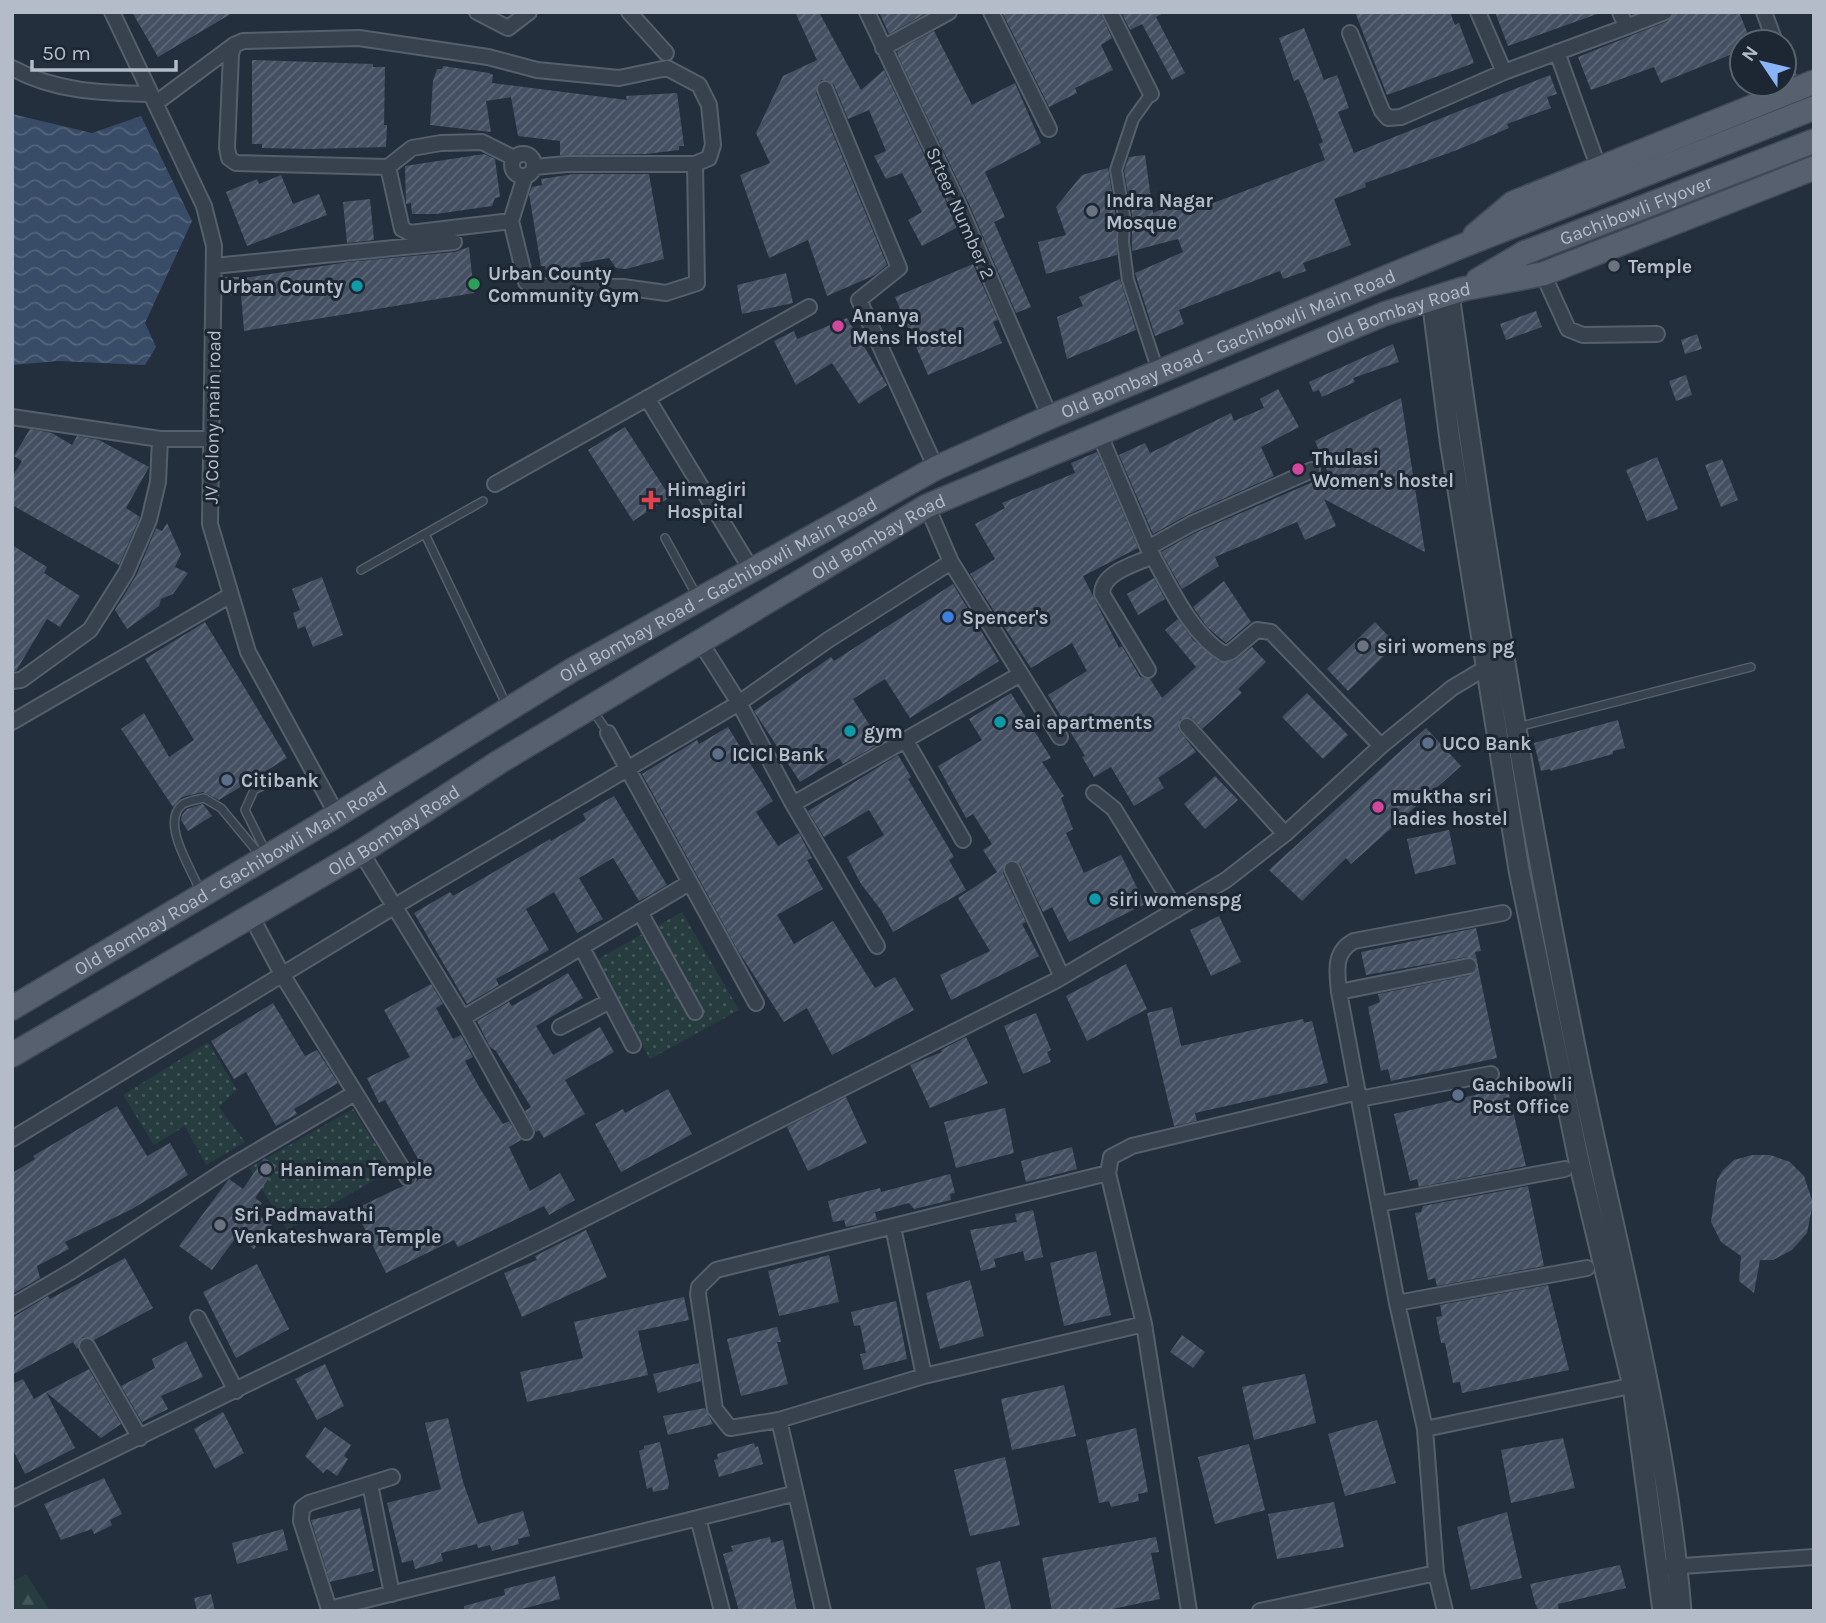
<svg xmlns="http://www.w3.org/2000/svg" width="1826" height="1623" viewBox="0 0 1826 1623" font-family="Karla,sans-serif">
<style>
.forest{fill:url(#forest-firs)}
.park{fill:url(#park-dots)}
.water{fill:url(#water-waves)}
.building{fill:url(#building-hatch)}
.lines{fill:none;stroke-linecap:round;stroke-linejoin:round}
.service-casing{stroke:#565f6c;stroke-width:10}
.pedestrian-casing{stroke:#565f6c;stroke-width:14}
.minor-casing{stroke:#565f6c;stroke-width:18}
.tertiary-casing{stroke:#565f6c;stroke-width:23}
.primary-casing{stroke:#414a57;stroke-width:26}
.service{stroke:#38414e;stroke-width:7}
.pedestrian{stroke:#38414e;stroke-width:10}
.minor{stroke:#38414e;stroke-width:14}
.tertiary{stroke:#38414e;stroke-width:19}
.primary{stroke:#56606e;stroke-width:23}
.worship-dot{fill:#6b7280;stroke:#1d2633;stroke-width:2.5}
.leisure-dot{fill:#2e9e5b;stroke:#1d2633;stroke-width:2.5}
.culture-dot{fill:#0f9aa8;stroke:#1d2633;stroke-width:2.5}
.hotel-dot{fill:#d1479c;stroke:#1d2633;stroke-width:2.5}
.health-dot{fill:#e0444e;stroke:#1d2633;stroke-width:2.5}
.shop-dot{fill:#3f7fe0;stroke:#1d2633;stroke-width:2.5}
.service-dot{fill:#5c6f8a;stroke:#1d2633;stroke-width:2.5}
.labels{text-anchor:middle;stroke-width:6;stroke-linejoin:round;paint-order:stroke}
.poi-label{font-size:19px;font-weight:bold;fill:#b4bcc9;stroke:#1d2633;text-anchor:start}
.street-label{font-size:19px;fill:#b4bcc9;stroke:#1d2633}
</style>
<defs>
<pattern id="forest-firs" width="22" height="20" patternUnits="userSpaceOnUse" patternTransform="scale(1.75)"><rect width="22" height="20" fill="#263c3f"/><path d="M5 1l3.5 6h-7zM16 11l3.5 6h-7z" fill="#435659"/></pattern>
<pattern id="park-dots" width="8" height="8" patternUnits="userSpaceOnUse" patternTransform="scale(1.75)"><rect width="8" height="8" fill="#263c3f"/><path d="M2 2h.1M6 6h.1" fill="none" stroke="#435659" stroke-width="1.8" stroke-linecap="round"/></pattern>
<pattern id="water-waves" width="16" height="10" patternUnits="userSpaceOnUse" patternTransform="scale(1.75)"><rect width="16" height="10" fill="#394c67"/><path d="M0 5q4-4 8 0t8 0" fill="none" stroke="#53647b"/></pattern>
<pattern id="building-hatch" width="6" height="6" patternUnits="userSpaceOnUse" patternTransform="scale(1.75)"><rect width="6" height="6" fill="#455162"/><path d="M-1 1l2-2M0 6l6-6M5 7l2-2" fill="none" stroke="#5d6877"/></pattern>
</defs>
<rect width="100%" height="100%" fill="#242f3e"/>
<path class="forest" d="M26,1574L50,1611H12V1582Z"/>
<path class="park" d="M682,912L739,1010L650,1059L596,960Z
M208,1042L237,1090L219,1107L245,1142L206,1165L185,1126L154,1145L123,1095Z
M353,1109L392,1170L287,1230L249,1168Z"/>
<path class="water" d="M12,114L92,133L141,116L192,221L145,323L156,347L145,365L58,361L12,365Z"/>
<path class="building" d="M132,12H234L158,57Z
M795,12H819L861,90L884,70L958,227L922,246L908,220L922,212L902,173L886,179L874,156L886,151L869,110L848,119L834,85L827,80H821L816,93L887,265L875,275L827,296L808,240L769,258L740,175L770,163L756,133L783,76L817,60Z
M879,12H924L925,14L889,34Z
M1002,12H1100L1112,38L1101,45L1113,70L1075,88L1077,93L1049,107Z
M1121,12H1165L1156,17L1185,73L1172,80L1142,24L1130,30Z
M1355,12H1450L1455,25L1459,23L1474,63L1387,95Z
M1495,12H1597V14L1508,46Z
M1674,12H1739L1751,42H1742V50L1661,83L1654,67L1591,90L1578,57L1668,21Z
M1304,28L1324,80L1337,75L1349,108L1338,112L1354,153L1550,75L1557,94L1547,97L1551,108L1507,124L1509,128L1457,150L1365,183L1366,187L1334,199L1351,245L1303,263L1306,271L1283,279L1280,271L1179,310L1184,324L1155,336L1135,273L1183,252L1178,239L1132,251V215L1124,171L1129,157L1145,155L1153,213L1189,197L1195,210L1325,160L1319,144L1323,142L1305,94L1298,79L1294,81L1279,38Z
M934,31L972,105L1015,83L1041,143L985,172L1005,217L994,222L1031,307L1016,313L969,204L898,56L897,51Z
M252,60L373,64V67H385L384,125H387L386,147L310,149L262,148V144H252Z
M443,66L489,73L493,75L492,83L627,100L626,96L677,93L684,146H679V150L646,154L560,155V141L518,136L511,97L486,101L491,132L430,125L433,81L437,69H442Z
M484,154L495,159L500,197L495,198L492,206L436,214H412L411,203L406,204L405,166Z
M1108,168L1116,217L1117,255L1046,274L1038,242L1066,235L1056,207L1082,175Z
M574,174H649L664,259L626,269L616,268L609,258L580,263L581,267L556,272L555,268L546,270L545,266H541L529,194L532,187L542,185L541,179Z
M281,175L293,204L319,194L327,215L247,246L226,192L257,179L259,184Z
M370,199L374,240L347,243L343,202Z
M469,247L474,293L244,331L241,295L249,287L244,278L349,262L455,252Z
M973,264L998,320L993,322L1002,343L928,375L895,297Z
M786,273L793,303L742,314L737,285Z
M1120,279L1136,330L1067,359L1057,317L1083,306L1079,297Z
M1536,311L1542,327L1506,340L1500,324Z
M847,318L887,385L859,404L832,363L796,385L774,341L794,331L797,339Z
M1697,334L1702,349L1685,354L1681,340Z
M1393,344L1399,362L1353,378L1355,382L1322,397L1319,390L1313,392L1309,382Z
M1686,375L1692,395L1676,401L1669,381Z
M1278,389L1299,427L1261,447L1274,476L1187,515L1153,534L1119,455L1145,443L1150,453L1231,413L1234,421L1264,408L1260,399Z
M1401,398L1425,552L1324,499L1336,526L1305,540L1297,522L1215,557L1219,566L1182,589L1161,552L1195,533L1329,475L1315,441Z
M625,427L670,497L633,521L588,450Z
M30,429L52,433L72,445L77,436L99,440L149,467L126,508L140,517L119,565L12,505V477L22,461L14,456Z
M1097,452L1138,548L1083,576L1119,648L1122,646L1140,677L1150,679L1162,698L1196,667L1165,630L1178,619L1193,640L1219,662L1234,661L1252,647L1266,662L1238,689L1242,693L1202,729L1191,717L1180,719L1178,729L1196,752L1158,778L1164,788L1134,806L1111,767L1094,777L1082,757L1085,756L1048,695L1087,671L1072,643L1031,668L970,574L995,559L975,524L1005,508L1002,503L1075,473L1071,463Z
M1657,457L1678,509L1647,521L1626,470Z
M1722,459L1738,500L1721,507L1705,465Z
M167,523L181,554L175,567L188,573L173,594L161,599L159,606L127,629L115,610L136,576L156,528L162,531Z
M12,545L47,567L44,573L80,596L60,627L47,619L16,671H12Z
M322,577L343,635L313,647L305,626L298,629L293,613L300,610L292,589Z
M1154,578L1165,599L1138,615L1127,594Z
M1224,581L1251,622L1226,643L1207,627L1193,607Z
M953,584L999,661L910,718L885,679L853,699L881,743L843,764L839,758L800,782L754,711L831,657L834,661Z
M205,622L287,758L219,800L203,792L182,797L173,807L121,729L144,713L169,757L194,740L145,659Z
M1375,622L1396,644L1348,691L1327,669Z
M1011,693L1051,758L1042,762L1064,796L1061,798L1073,829L1066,833L1084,873L1121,855L1145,904L1069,942L1052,907L1043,912L1020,864L1014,860L1007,861L1003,873L1026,922L1022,924L1039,956L951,1000L940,975L990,951L958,898L997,872L983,850L992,844L973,814L966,818L938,766L982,740L969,719Z
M1307,693L1348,735L1323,759L1282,717Z
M1618,720L1625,748L1613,751V754L1551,771L1550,769L1541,771L1534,743Z
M728,727L773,801L756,812L778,846L799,833L812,858L807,860L823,889L777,915L794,944L833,921L875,988L895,977L914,1010L832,1055L807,1008L784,1022L737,949L642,774L697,740L699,744Z
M1426,728L1461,766L1351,864L1346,858L1302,901L1269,870Z
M898,755L911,777L908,779L954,857L949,860L966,890L893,932L881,910L861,884L847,857L884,835L869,810L824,837L808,811Z
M1215,776L1238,800L1205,829L1184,804Z
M614,796L667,885L639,901L613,858L579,878L603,919L577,933L554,892L526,909L549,950L496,979L499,985L467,1004L414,913L450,892L453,896L550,839L551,841L586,820L583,814Z
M203,804L212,816L188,831L181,820L182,815L187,809Z
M1449,830L1456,864L1415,874L1407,839Z
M1219,916L1241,962L1211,976L1190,930Z
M1476,928L1481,951L1475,952L1477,961L1467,957L1366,975L1361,952Z
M1126,964L1147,1009L1087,1041L1066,996Z
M1478,967L1497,1058L1391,1081L1388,1069L1381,1071L1368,1007L1380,1002L1378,994L1471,975Z
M568,973L583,998L536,1026L553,1055L600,1027L614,1052L565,1080L585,1114L544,1138L539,1130L536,1132L525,1111L531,1107L496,1051L490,1047L477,1021L509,1002L512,1006Z
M431,984L443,1004L436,1008L453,1039L461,1035L473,1057L465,1061L479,1087L503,1124L509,1121L521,1140L509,1147L530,1191L560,1173L575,1200L549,1215L544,1206L458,1247L454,1240L386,1273L355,1209L403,1186H412L420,1178L411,1163L418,1159L385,1100L379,1103L367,1078L410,1057L384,1010Z
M273,1003L305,1056L317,1050L338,1083L294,1109L297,1114L276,1126L246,1072L234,1079L211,1041Z
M1172,1007L1181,1046L1303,1019L1304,1023L1312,1021L1328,1083L1195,1113L1197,1121L1174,1126L1147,1013Z
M1036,1013L1051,1050L1047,1052L1051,1062L1023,1074L1004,1026Z
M966,1037L988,1083L930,1108L910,1065L942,1052L941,1050Z
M668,1089L692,1134L621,1172L595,1124L623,1109L625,1113Z
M1500,1089L1501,1092L1508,1090L1526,1166L1419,1187L1417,1179L1410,1181L1394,1114Z
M846,1097L867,1143L808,1171L787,1127Z
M117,1106L147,1156L170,1143L188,1175L132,1209L65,1242L69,1249L37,1266L40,1278L14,1293L12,1173L35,1159L33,1156Z
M1005,1108L1014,1153L956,1168L944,1122Z
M1072,1147L1077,1169L1026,1182L1021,1161Z
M1752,1155H1770L1790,1162L1804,1176L1813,1203L1807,1233L1792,1250L1773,1260H1760L1754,1293L1739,1281L1741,1256L1721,1242L1711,1222L1717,1180L1723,1170L1734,1160Z
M264,1158L277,1166L255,1198L262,1203L255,1213L272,1225L254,1249L237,1236L212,1270L179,1246L229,1179L243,1189Z
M950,1174L955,1193L950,1194L951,1200L914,1209L909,1203L875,1212L877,1220L846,1227L844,1220L833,1222L828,1201L880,1188L881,1192Z
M1528,1186L1544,1266L1437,1286L1435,1278L1428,1280L1415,1213L1421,1212L1423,1206Z
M1033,1210L1043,1257L1025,1261L1023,1251L994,1259L996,1267L981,1271L970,1230L1017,1222L1015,1214Z
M586,1230L607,1277L522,1317L504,1273L537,1260L535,1256Z
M1096,1251L1111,1315L1064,1326L1050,1263Z
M829,1255L839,1302L779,1316L768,1271Z
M125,1258L153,1308L94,1340L83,1337L77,1349L73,1342L12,1375V1318L48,1296L50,1299Z
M257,1264L289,1329L236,1358L203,1292Z
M970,1280L984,1336L940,1349L926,1293Z
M1548,1285L1569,1370L1462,1393L1460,1382L1453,1383L1445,1343H1441L1436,1317L1442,1316L1440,1305Z
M684,1297L689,1320L638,1331L648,1375L527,1402L520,1372L583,1358L574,1322Z
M896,1301L907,1359L864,1370L860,1354L866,1353L860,1325L854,1326L851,1312Z
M777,1327L781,1342H777L788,1384L741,1396L727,1339Z
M1182,1335L1205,1352L1193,1368L1170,1352Z
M186,1341L203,1377L161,1396L168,1409L142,1422L121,1386L155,1368L152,1359Z
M699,1363L701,1381L658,1393L653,1374Z
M325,1364L344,1406L317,1420L295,1379Z
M89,1369L121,1424L101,1438L46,1392Z
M1305,1374L1316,1423L1254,1440L1242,1387Z
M23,1379L34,1399L46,1392L75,1448L25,1474L12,1448V1384Z
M1064,1385L1076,1436L1012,1450L1001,1399Z
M705,1408L713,1424L668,1435L663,1416Z
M223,1412L244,1453L215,1469L194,1429Z
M448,1418L463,1482L478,1524L523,1511L530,1536L518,1539L519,1544L492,1551L490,1545L478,1548L477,1544L441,1553L443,1561L415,1569L413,1560L402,1563L387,1503L441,1489L425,1423Z
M1377,1420L1396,1483L1345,1496L1328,1434Z
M325,1427L351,1445L344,1456L348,1459L337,1476L327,1469L323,1473L305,1456Z
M1136,1428L1148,1492L1138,1494L1139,1501L1111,1507L1109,1501L1099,1503L1086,1440Z
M1563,1438L1575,1488L1511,1503L1501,1450Z
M660,1442L669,1483L668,1489L653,1492L652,1487L647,1489L639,1451L644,1449V1446Z
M754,1443L755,1447L758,1446L763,1464L719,1477L714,1460L718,1459L717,1454Z
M1249,1444L1265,1510L1215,1524L1198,1457Z
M1005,1457L1020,1525L970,1536L954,1470Z
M104,1478L122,1514L110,1520L112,1525L94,1534L92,1529L61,1540L44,1504Z
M1334,1502L1344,1547L1277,1559L1268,1514Z
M360,1508L374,1571L330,1582L311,1520Z
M1507,1512L1522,1578L1471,1590L1457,1527Z
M283,1529L288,1550L237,1564L232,1543Z
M770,1537L771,1543L783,1540L797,1611H739L723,1554L733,1551L731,1546Z
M1156,1537L1159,1552L1151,1553L1160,1599L1103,1611H1052L1042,1558Z
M1000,1561L1012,1611H986L976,1568Z
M1620,1565L1626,1588L1558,1604L1559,1611H1539L1535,1603L1530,1584Z
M555,1576L560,1599L514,1611H464V1606L505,1595L504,1589Z
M211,1594L215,1611H197L194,1598Z"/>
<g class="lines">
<g class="service-casing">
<path id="service" d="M425,534L507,706
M665,538L698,598
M361,570L483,501
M592,709L608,733
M1518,727L1751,667
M266,852L245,810L254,790L275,779
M200,891C192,869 159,822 183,804C188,801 199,799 204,798L221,808L260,855"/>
</g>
<g class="pedestrian-casing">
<path id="pedestrian" d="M1151,94L1133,119L1116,170L1124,216L1123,242L1128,280L1158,371"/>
</g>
<g class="minor-casing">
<path id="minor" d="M112,12L204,206L214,246L210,524L248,652L337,815
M477,12L508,28L529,12
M629,12L666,53
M867,12L960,208L1050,417
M991,12L1049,129
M1110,12L1151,94
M1478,12L1504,72
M1764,12L1775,42
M1626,27L1665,12
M1350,33L1382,111L1388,118L1401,117L1504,72L1626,27L1620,12
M883,48L949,12
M1557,52L1599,169
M1784,67L1793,90
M12,68C56,92 102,93 151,94
M825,89L899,268L859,300L936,468
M156,103L234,45L243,41L359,38L488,57L537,70L619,78L667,68L699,85L709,105L713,145L709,158L695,164L697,283L666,293L623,287L531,286L526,282L511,221L410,233L402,229L388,167L236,163L229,158L227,148L231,54L234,45
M512 165a11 11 0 1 1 22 0a11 11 0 1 1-22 0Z
M388,167L412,148L441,143L482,142L514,158
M534,167L567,164H695
M511,221L525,176
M214,266L454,242
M1543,274L1568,329L1583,335L1657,334
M215,286H239
M647,398L751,569
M12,417L160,439H212
M1099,433L1148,548
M1312,470L1191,524L1148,548C1168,582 1189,633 1224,654L1231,652L1257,630L1271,632L1381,746
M495,484L809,307
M927,506L951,562L1060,737
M701,643L739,703L793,804L877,946
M1148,670L1102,594C1102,572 1136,564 1153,556
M12,681L21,680L90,630L126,573L149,520L158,482L160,439
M12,722L231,595
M1187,726L1285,834
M608,733L756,1003
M906,741L963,840
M1094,793L1114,809L1176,910
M793,804L1019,675
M361,852L463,1018L526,1132
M1012,869L1062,977
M640,912L695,1012
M250,914L283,976L408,1178
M582,948L633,1045
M1339,992L1469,966
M463,1018L689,883
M560,1027L610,1001
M1359,1099L1491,1074
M12,1139L395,906L739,703L828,640L951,562
M1379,1204L1565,1169
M893,1227L924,1376
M1397,1303L1587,1268
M12,1306L72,1271L230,1167L355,1093
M198,1318L236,1391
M1144,1324L1189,1611
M87,1346L140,1438
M779,1420L730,1428L715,1409L698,1294L699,1287L716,1270L1108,1173
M1425,1429L1640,1384
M392,1477L309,1503L302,1508L301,1521L329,1609L698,1518
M370,1484L392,1594
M12,1499L538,1242L1055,981L1226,880L1285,834L1381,746L1452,688L1492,664
M1668,1567L1814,1557
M722,1611L698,1518L796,1493
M823,1611L779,1420L924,1376L1144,1324L1108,1173L1111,1157L1132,1146L1358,1092
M1260,1611L1436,1573
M1445,1611L1436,1573L1425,1429L1397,1303L1339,992C1337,972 1333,952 1354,941L1503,913"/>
</g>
<g class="tertiary-casing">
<path id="tertiary" d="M1449,294C1484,549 1526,803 1577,1056C1614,1240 1666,1423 1681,1611
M1432,299L1450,440L1519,870L1580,1166L1633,1386L1663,1611"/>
</g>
<g class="primary-casing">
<g id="primary">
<path d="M1475,235L1513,203L1814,82"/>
<path id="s1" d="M1478,280L1524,253L1814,141"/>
<path id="s2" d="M12,1008L337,815L572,670L936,468L1050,417L1462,246L1814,108"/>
<path id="s3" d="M12,1055L361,852L499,762L927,506L1384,314L1463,289L1543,274L1814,168"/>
</g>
</g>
<use href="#service" class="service"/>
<use href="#pedestrian" class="pedestrian"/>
<use href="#minor" class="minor"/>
<use href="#tertiary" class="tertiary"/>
<use href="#primary" class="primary"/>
</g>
<g class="worship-dot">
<circle cx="1092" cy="211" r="7"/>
<circle cx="1614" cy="266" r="7"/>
<circle cx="1363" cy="646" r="7"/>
<circle cx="266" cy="1169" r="7"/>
<circle cx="220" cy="1225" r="7"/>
</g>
<circle class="leisure-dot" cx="474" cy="284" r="7"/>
<g class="culture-dot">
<circle cx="357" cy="286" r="7"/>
<circle cx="1000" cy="722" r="7"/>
<circle cx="850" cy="731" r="7"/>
<circle cx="1095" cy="899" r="7"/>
</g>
<g class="hotel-dot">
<circle cx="838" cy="326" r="7"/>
<circle cx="1298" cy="469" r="7"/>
<circle cx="1378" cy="807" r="7"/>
</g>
<path class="health-dot" d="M647.5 489.5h7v7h7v7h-7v7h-7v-7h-7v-7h7z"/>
<circle class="shop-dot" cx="948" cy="617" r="7"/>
<g class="service-dot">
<circle cx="1428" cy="743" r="7"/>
<circle cx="718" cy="754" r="7"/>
<circle cx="227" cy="780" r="7"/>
<circle cx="1458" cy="1095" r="7"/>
</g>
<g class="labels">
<g class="poi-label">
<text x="1106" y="207">Indra Nagar<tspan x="1106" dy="22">Mosque</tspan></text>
<text x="1628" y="273">Temple</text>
<text x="488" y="280">Urban County<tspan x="488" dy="22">Community Gym</tspan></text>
<text x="343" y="293" text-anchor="end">Urban County</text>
<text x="852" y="322">Ananya<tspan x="852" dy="22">Mens Hostel</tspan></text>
<text x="1312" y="465">Thulasi<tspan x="1312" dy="22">Women's hostel</tspan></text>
<text x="667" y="496">Himagiri<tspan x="667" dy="22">Hospital</tspan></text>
<text x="962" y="624">Spencer's</text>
<text x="1377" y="653">siri womens pg</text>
<text x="1014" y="729">sai apartments</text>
<text x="864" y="738">gym</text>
<text x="1442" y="750">UCO Bank</text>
<text x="732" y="761">ICICI Bank</text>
<text x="241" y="787">Citibank</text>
<text x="1392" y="803">muktha sri<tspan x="1392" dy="22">ladies hostel</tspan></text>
<text x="1109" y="906">siri womenspg</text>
<text x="1472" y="1091">Gachibowli<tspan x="1472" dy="22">Post Office</tspan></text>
<text x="280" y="1176">Haniman Temple</text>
<text x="234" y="1221">Sri Padmavathi<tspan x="234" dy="22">Venkateshwara Temple</tspan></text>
</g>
<g class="street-label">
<text dy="7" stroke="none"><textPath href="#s1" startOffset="173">Gachibowli Flyover</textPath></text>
<text transform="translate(961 213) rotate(66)" y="7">Srteer Number 2</text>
<text dy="7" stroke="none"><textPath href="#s3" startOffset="1577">Old Bombay Road</textPath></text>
<text dy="7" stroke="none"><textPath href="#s2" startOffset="1388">Old Bombay Road - Gachibowli Main Road</textPath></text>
<text transform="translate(212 417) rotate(-89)" y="7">JV Colony main road</text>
<text dy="7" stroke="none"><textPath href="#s3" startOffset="1010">Old Bombay Road</textPath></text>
<text dy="7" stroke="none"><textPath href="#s2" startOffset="821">Old Bombay Road - Gachibowli Main Road</textPath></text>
<text dy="7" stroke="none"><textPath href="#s3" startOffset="443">Old Bombay Road</textPath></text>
<text dy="7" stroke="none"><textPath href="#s2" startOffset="254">Old Bombay Road - Gachibowli Main Road</textPath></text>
</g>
</g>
<rect width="1826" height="1623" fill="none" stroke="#b4bcc9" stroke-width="28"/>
<g transform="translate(1763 63) rotate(305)"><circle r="33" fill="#1d2633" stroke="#59626f" stroke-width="2"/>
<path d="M0-5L12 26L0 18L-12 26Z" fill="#8ab4f8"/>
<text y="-10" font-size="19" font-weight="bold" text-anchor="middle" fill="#b4bcc9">N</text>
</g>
<path d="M32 60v10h144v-10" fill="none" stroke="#b4bcc9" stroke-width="3.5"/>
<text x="42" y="60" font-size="21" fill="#b4bcc9" stroke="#1d2633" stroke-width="5" paint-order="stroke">50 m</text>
</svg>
